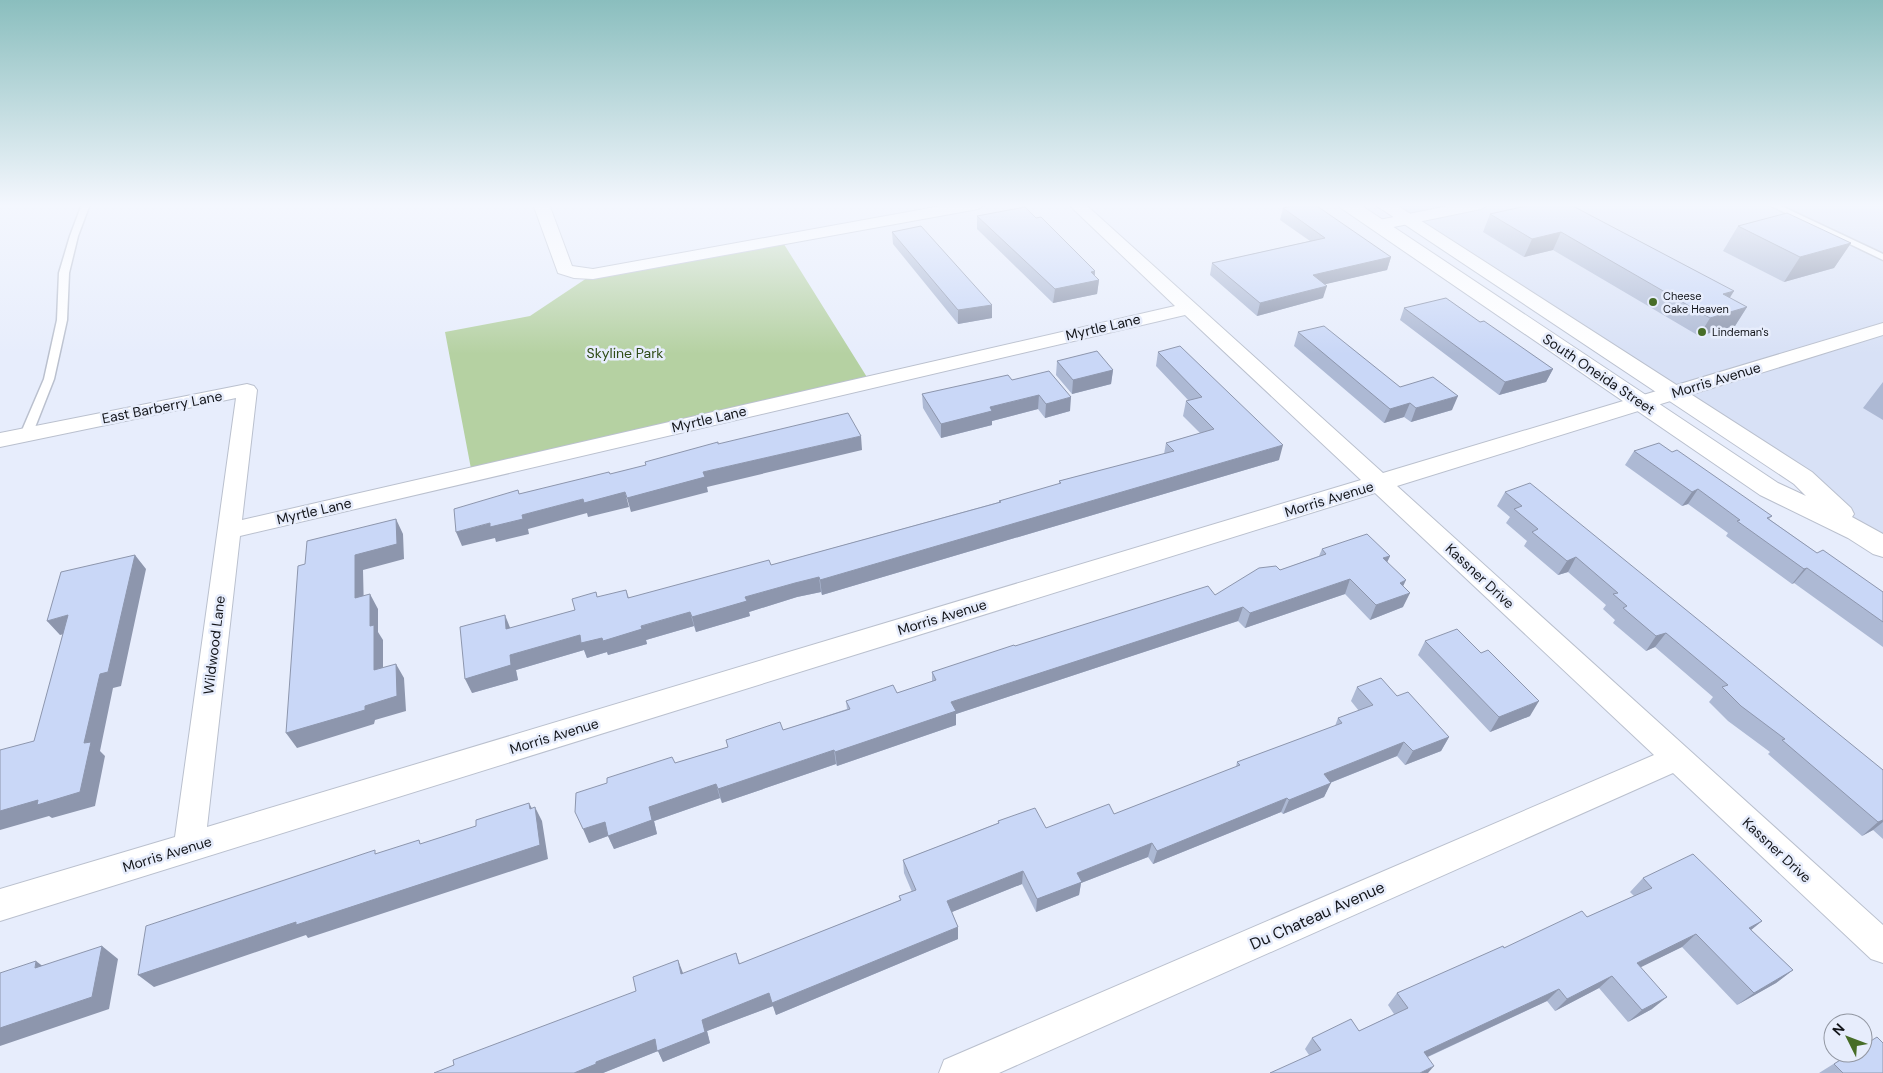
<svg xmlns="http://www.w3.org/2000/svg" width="1883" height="1073" viewBox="0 0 1883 1073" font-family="'DM Sans',sans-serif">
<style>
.built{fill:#d8e1f6}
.green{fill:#b5d1a2}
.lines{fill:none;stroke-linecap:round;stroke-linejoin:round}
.lane-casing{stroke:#bac0ce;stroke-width:3}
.street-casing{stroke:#bac0ce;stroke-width:2}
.secondary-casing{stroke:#bac0ce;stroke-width:2}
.lane{fill:#fff;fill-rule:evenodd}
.street{fill:#fff;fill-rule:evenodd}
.secondary{fill:#fff;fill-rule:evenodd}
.wall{fill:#adb9d4}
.shaded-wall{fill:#8d96ad}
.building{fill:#c9d7f7;stroke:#8d96ad}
.poi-dot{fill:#476d27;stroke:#e7edfc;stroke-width:2}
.labels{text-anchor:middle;stroke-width:5;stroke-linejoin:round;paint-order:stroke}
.far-poi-label{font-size:11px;fill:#13151a;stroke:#e7edfc;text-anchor:start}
.street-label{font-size:14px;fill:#13151a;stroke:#e7edfc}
.park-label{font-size:14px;fill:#2f4c16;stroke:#e7edfc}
.near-street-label{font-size:16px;fill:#13151a;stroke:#e7edfc}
</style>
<rect width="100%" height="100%" fill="#e7edfc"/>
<path class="built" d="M1383,204H1883V547L1803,478Z"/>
<path class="green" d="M782,241L870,382L472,474L445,332L530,316L593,274Z"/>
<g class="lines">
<g class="lane-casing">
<path id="lane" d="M82,204H90L78,236L69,273L67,320L54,379L32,435L26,438L20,435L44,379L57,320L59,273L70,236Z
M1767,204H1777L1883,254V260Z"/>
</g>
<g class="street-casing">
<path id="street" d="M533,204H549L572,266L593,269L952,204H986L978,209L593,279L574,278L558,273Z
M1068,204H1085L1383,473L1883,323V335L1397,486L1883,925V963L1871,959L1673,773L999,1073H939L944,1060L1654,755L1375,493L0,921V889L175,837L236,398L0,447V433L247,384L254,386L257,390L242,520L1175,306ZM1185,315L1361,480L207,827L240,536Z
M1458,204H1489L1481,209L1379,230L1371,225L1379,220Z"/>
</g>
<g class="secondary-casing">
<path id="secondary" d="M1338,204H1359L1778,483L1806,496L1794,484L1374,204H1395L1812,472L1851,508L1854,514L1852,517L1883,534V557L1873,554L1848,538L1760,495L1341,208Z"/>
</g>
<use href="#lane" class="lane"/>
<use href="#street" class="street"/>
<use href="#secondary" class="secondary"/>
</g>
<path class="wall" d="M1535,204L1730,298L1747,307L1735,326L1699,336L1553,250L1524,257L1483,232L1490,214Z
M1283,208L1391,257L1387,270L1325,284L1323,298L1257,316L1210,275L1212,263L1310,241L1280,220Z
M977,216L1036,218L1095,271V276L1099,280L1097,294L1053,303L977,229Z
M1738,226L1851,243L1834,268L1784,282L1723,251Z
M892,232L992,305V318L958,324L893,244Z
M1404,308L1480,322L1553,369L1546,382L1499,395L1400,320Z
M1298,332L1400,387L1452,410L1411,422L1404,417L1384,423L1294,346Z
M1158,352L1279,460L822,595L821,592L797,597L749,612L750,616L696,632L694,626L646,640L647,644L608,655L607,652L587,658L584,650L516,670L518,680L472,693L510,628L575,610L626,590L629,598L771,565L999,502V501L1059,484V481L1164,454L1166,443L1200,433L1183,416L1186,401H1189L1156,366Z
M1057,361L1113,370L1111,384L1072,394L1056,375Z
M1012,380L1070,411L1045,418L1038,409L992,421V425L941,438L923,408L922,394Z
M1883,382V420L1863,408Z
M1634,451L1672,452L1772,516L1769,519L1817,553L1883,592V647L1794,583L1792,584L1726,536L1728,533L1688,504L1682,506L1625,465Z
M1505,492L1883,770V839L1873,830L1862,836L1768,754L1770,752L1728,721L1709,702L1713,697L1655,647L1646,651L1613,623L1615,620L1603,609L1606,605L1568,572L1558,575L1524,546L1527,541L1506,523L1510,517L1497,506Z
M1322,549L1390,556L1387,562L1403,586V607L1370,620L1345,594L1245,628L1238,621L956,714V725L837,766L836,764L722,803L720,798L654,821L657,834L614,849L608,836L589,843L675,763L728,747L726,740L783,730L847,709L846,701L897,693L932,682V672L1015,646L1215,595L1280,570L1319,556Z
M1425,641L1530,716L1490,732L1418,655Z
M1357,687L1397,696L1449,737L1441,751L1405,765L1397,756L1330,783L1324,797L1283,814L1281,812L1153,864L1148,857L1081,883L1079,895L1036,912L1022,884L952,912L958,927V939L776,1015L773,1006L707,1031L710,1043L663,1062L658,1051L603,1073H434L736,953L740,964L900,900L899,896L912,892L904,873L903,860L998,823V821L1046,828L1114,814L1236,767L1237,762L1335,726L1338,718L1359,711L1351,701Z
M1643,878L1762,921L1751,930L1793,970L1776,983L1737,1005L1682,947L1640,967L1652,1009L1628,1022L1599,988L1555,1011L1547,1001L1428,1057L1309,1055L1305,1049L1312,1038L1359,1031L1394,1014L1388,1005L1397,993L1504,948L1587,917L1634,896L1630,892Z
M1851,1053H1863L1883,1073H1819Z"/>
<path class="shaded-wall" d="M1561,232L1553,250L1524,257L1532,239Z
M1851,243L1834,268L1784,282L1800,257Z
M1391,257L1387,270L1309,288L1313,275Z
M1095,271L1094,281L1099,280L1097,294L1053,303L1055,289L1091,272Z
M1327,286L1323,298L1257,316L1260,303Z
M1734,291L1723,309V294Z
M992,305V318L958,324V310Z
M1747,307L1735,326L1699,336L1710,318Z
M1553,369L1546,382L1499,395L1505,382Z
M1113,370L1111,384L1072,394L1073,380Z
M1039,395L1038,409L992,421V425L941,438V424L990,407Z
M1458,396L1452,410L1411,422L1416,408Z
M1071,397L1070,411L1045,418L1046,404Z
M1410,403L1404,417L1384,423L1390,409Z
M861,436L862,450L707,487L708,492L631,512L627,498L703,472Z
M1283,445L1279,460L822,595L820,580Z
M1698,489L1688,504L1682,506L1692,492Z
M625,492L629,507L588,517L587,513L528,529L529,534L496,542L495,538L462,546L456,532L583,499Z
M396,519L403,534L404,559L363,570L364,613L355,598V555Z
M135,555L146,569L121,686L113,688L100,751L105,756L95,806L52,818L49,816L0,830V811L100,674Z
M1390,556L1383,571V558Z
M1576,557L1568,572L1558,575L1567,561Z
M1807,568L1794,583L1792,584L1804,569Z
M819,577L821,592L797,597L749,612L750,616L696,632L692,617L745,597L795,583Z
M1350,579L1345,594L1245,628L1250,613Z
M1406,580L1399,595L1400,583Z
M1410,593L1403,607L1370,620L1376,605Z
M370,594L378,609V632L383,640V684L374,670L370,626Z
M1243,607L1238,621L956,714V725L837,766L835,752L951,702Z
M690,612L694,626L646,640L647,644L608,655L607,652L587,658L584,650L516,670L518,680L472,693L465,679L510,655L580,635L602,638Z
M68,615L81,630L60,635L47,621Z
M505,615L511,630L506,629Z
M1666,633L1655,647L1646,651L1656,636Z
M396,664L404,678L406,711L375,720L374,724L297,748L286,733L365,706Z
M1539,701L1530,716L1490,732L1499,717Z
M1449,737L1441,751L1405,765L1413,751Z
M1404,742L1397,756L1317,788L1324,774Z
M834,750L836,764L722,803L718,789Z
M1331,783L1324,797L1283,814L1289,800Z
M716,784L720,798L654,821L657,834L614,849L608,836L589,843L583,829Z
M1287,798L1281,812L1153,864L1157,851Z
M529,803L536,816L535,807L542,821L548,859L308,938L306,935L154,987L138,975L530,809Z
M1883,820V822L1873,830L1862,836L1878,822Z
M1152,843L1148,857L1081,883L1079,895L1036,912L1037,899L1077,873Z
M1023,871L1022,884L947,914V901Z
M1762,921L1746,934L1749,928Z
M958,927V939L776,1015L772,1003Z
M1696,934L1682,947L1623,976L1637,963Z
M102,946L118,959L109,1009L0,1046V1028Z
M678,960L683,973L686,987L681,974Z
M36,961L53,974L35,968Z
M1793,970L1776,983L1737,1005L1754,993Z
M1612,976L1599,988L1555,1011L1567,999Z
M1559,989L1547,1001L1414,1063L1424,1052Z
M769,993L773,1006L707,1031L710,1043L663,1062L658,1051L603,1073H574L596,1062Z
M1667,997L1652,1009L1628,1022L1642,1010Z
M1434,1066L1428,1073H1420Z"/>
<path class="building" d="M1301,204H1314L1391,257L1313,275L1327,286L1260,303L1212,263L1325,238L1283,208Z
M1535,204H1569L1734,291L1723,294L1747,307L1710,318L1561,232L1532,239L1490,214Z
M1025,207L1036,218L1041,217L1095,271L1091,272L1099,280L1055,289L977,216Z
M1787,213L1851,243L1800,257L1738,226Z
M921,226L992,305L958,310L892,232Z
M1446,298L1480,322L1484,321L1553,369L1505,382L1404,308Z
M1324,326L1400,387L1433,377L1458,396L1416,408L1410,403L1390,409L1298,332Z
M1180,346L1283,445L820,580L819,577L795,583L745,597L747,601L692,617L690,612L641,626L642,629L603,641L602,638L581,643L580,635L510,655L511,665L465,679L460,627L505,615L506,629L575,610L572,599L596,592L597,597L626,590L628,598L769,560L771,565L1001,502L999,501L1061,483L1059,481L1174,451L1166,443L1214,429L1186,401L1202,397L1158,352Z
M1097,351L1113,370L1073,380L1057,361Z
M1049,371L1071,397L1046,404L1039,395L990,407L992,411L941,424L922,394L1008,375L1012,380Z
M848,413L861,436L703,472L705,477L627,498L625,492L584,503L583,499L522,515L523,519L490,527V523L456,532L454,509L518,490L519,494L609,472L610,474L646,465L645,462L718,442V444Z
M1659,443L1672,452L1677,450L1772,516L1767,518L1817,553L1823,550L1883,592V622L1807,568L1804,569L1737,521L1740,520L1698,489L1692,492L1634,451Z
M1530,483L1883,770V820L1878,822L1782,740L1785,739L1741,706L1722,687L1728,685L1666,633L1656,636L1623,608L1627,606L1613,594L1618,593L1576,557L1567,561L1532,532L1538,529L1514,509L1522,506L1505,492Z
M396,519L397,544L355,555V598L370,594V626L374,625V670L396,664L397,696L365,706V710L286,733L298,566L305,564L307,541Z
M1367,534L1390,556L1383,558L1406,580L1400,583L1410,593L1376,605L1350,579L1250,613L1243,607L951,702L956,711L835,752L834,750L718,789L716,784L649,807L652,820L608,836L605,822L583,829L575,812L576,793L607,783V778L672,757L675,763L728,747L726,740L780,722L783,730L850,709L846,701L893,685L897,693L936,680L932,672L1014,645L1015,646L1208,586L1215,595L1259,568L1276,566L1280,570L1326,554L1322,549Z
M135,555L108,672L100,674L84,743L91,742L80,792L37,805L38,800L0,811V750L34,741L68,615L47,621L61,572Z
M1457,629L1481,653L1488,650L1539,701L1499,717L1425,641Z
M1381,678L1397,696L1408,692L1449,737L1413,751L1404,742L1324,774L1331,783L1289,800L1287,798L1157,851L1152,843L1077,873L1082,882L1037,899L1023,871L947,901L958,927L772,1003L769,993L702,1020L705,1032L657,1051L655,1039L596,1062V1064L574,1073H434L454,1065L453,1060L636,991L633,977L678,960L681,974L736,953L739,964L901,900L899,896L916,890L903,860L999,823L998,821L1035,808L1046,828L1109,804L1114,814L1240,765L1237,762L1342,723L1338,718L1373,705L1357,687Z
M529,803L530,809L535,807L540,845L296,925V922L138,975L146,926L375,850V854L419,840L420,844L476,826V820Z
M1693,854L1762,921L1749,928L1793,970L1754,993L1696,934L1637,963L1667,997L1642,1010L1612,976L1567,999L1559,989L1424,1052L1434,1066L1420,1073H1270L1321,1050L1312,1038L1351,1019L1359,1031L1408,1008L1397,993L1503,946L1504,948L1582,911L1587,917L1652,888L1643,878Z
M102,946L92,997L0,1028V973L36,961L35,968Z
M1877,1037L1883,1043V1073H1843L1834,1064L1851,1053H1863V1046Z"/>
<linearGradient id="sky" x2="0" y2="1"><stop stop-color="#8abebe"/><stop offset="0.58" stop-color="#f4f7fe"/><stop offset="1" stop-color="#f4f7fe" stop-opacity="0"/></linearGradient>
<rect width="1883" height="354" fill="url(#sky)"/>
<g class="poi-dot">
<circle cx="1653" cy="302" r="5"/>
<circle cx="1702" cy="332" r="5"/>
</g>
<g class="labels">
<g class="far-poi-label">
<text x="1663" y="300">Cheese<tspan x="1663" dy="13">Cake Heaven</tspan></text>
<text x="1712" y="336">Lindeman's</text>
</g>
<g class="street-label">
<text transform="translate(1103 327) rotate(-13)" y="5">Myrtle Lane</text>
<text transform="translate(1599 374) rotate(34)" y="5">South Oneida Street</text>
<text transform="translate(1716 380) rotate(-17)" y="5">Morris Avenue</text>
<text transform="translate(162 407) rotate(-11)" y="5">East Barberry Lane</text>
<text transform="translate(709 419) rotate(-13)" y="5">Myrtle Lane</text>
<text transform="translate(1329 499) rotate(-17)" y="5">Morris Avenue</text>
<text transform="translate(314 511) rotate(-13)" y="5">Myrtle Lane</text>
<text transform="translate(1480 576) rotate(43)" y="5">Kassner Drive</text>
<text transform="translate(942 617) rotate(-17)" y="5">Morris Avenue</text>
<text transform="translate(214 645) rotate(-83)" y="5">Wildwood Lane</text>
<text transform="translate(554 736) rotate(-17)" y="5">Morris Avenue</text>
<text transform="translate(1777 850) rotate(43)" y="5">Kassner Drive</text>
<text transform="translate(167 854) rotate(-17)" y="5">Morris Avenue</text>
</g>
<g class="park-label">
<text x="625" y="358">Skyline Park</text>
</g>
<g class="near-street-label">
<text transform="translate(1317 915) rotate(-24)" y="6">Du Chateau Avenue</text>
</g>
</g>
<g transform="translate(1848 1038) rotate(312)"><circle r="24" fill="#e7edfc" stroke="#9297a2"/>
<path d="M0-4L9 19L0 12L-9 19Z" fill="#476d27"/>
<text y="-8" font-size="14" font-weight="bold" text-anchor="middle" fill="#13151a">N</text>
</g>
</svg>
